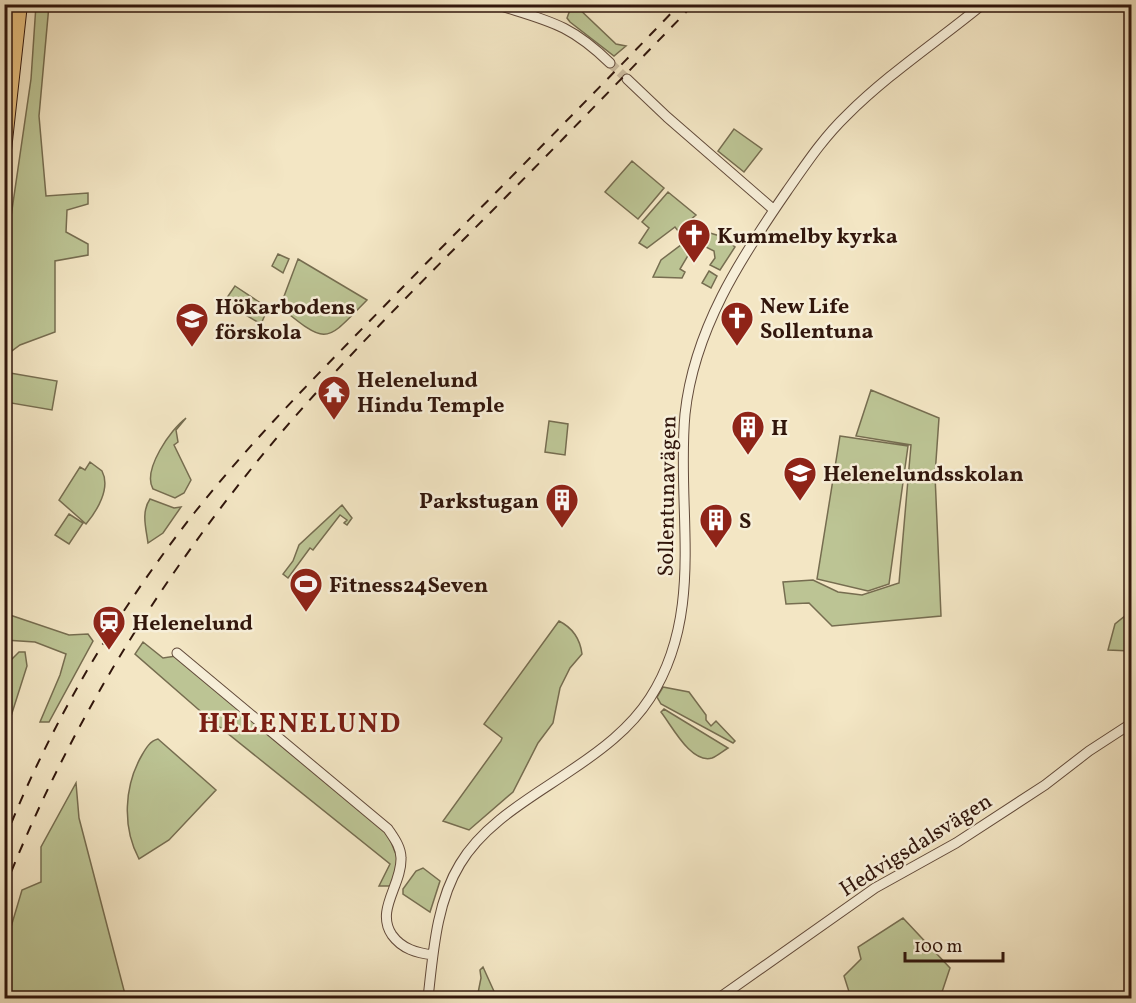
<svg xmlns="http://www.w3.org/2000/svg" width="1136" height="1003" viewBox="0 0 1136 1003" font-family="Vollkorn,serif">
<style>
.green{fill:#bcc494;stroke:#766d50;stroke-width:1.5}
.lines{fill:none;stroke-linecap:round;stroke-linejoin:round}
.tertiary-tunnel{stroke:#ccbc9f;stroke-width:9;stroke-dasharray:9 4.5;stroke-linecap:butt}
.tertiary-casing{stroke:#624a3a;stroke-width:11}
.motorway-casing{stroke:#31160c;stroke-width:16}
.tertiary{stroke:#f7efd9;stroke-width:9}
.motorway{stroke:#eac382;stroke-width:14}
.rail{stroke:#31160c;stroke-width:2;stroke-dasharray:10 10;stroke-linecap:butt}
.labels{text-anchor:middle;stroke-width:5;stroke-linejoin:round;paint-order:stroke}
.poi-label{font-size:22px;font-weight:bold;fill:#31160c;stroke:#f7efd9;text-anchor:start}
.street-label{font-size:22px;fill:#31160c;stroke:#f7efd9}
.district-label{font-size:28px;font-weight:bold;letter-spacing:1.5px;fill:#7a1f14;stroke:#f7efd9}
</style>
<rect width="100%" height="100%" fill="#f3e6c4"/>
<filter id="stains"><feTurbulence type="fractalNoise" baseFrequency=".00333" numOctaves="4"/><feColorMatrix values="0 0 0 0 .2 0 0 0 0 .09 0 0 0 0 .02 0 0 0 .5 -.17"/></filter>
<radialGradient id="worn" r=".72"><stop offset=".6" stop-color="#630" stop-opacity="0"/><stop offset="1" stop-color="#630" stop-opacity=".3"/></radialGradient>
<path class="green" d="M36,5H49L39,116L46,196L88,193V204L67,210L66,232L88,244V255L55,261V332L20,345L5,356V258L31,79Z
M575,5L616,44L626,46L614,56L570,22L567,18L571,7Z
M734,129L762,149L744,172L718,151Z
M632,161L664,188L638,219L605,192Z
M668,192L696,215L689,221L697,232L700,230L720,236L735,247L720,270L710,265L715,258L714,251L696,242L680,269L685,272L682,278L653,277L661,260L686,241L675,227L647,248L639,243L649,228L642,222Z
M278,254L289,259L283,273L272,266Z
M298,259L367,300C325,343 328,346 280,307Z
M709,271L717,276L711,288L702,283Z
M235,286L268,308L261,324L224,302Z
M10,373L57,381L52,410L5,402Z
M871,390L939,418L935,475L941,616L832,626L809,603L786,604L783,582L813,580L838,592L862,595L899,583L911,445L856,436Z
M186,418L176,430L178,442L174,445L191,480L184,493L175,498L153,489C142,470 171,429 186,418Z
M549,421L568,424L565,455L545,452Z
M840,436L908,446L889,584L868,591L817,579Z
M90,462L102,471C111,488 97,511 86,524L59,500L80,467L85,470Z
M150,499L174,508L181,507L163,533L148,543C146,528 141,512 150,499Z
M342,505L352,518L347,525L344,523L347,520L340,515L313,550L310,548L288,578L283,574L293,561L299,545Z
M69,514L83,523L69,544L55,535Z
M1131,611V651L1108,650L1115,624Z
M7,614L69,635L88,634L93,641L49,722H40L60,675L66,654L35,642L5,640V618Z
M559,621C573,628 580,638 582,654L570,668L560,688L553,723L538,743L513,792L469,830L443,821L501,741L502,738L484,724Z
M143,642L163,658L176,656L387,831L398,860L391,886H379L390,864L206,716L135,654Z
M19,652H25L27,666L5,735V666Z
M663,687L689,692L706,715V720L711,726L716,721L735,741L733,743L661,704L657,697Z
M664,709L728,748C723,751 717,756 712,758C691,764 672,726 661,712Z
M158,739L216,790L169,840L139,859C122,827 124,786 142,755C146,748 150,741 158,739Z
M76,783L79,818L126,998H5V947L22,890L41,882V847Z
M423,868L440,881L430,912L403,894V889L416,871Z
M903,918L950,968L940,998H851L844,976L861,959L858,947Z
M483,967L497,998H477L481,978L480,970Z"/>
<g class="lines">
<path class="tertiary-tunnel" d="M610,63L627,79"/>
<g class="tertiary-casing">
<path id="tertiary" d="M495,4C548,21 569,23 610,63
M627,79L667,117L774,210
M177,653L388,829C394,838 401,847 401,858C402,885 375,910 392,935C402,949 417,953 433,955
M428,998C433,955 436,903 460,864C484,823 532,797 570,771C600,751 630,729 650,698C706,611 676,511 685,414C694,330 740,259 787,191C806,164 823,138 847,115C888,74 938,41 983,4
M719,998L875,888L956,843L1045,785L1089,751L1132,723"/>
</g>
<g class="motorway-casing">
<path id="motorway" d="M4,150L20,4"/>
</g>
<use href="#tertiary" class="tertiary"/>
<use href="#motorway" class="motorway"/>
<path class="rail" d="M4,841C50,724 117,611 195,512C257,434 328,364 398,292C492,196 587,101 680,4
M4,890C61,744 143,606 240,483C311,392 394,310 475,228C549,154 621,79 694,4"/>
</g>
<defs>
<g id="church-pin" transform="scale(1.725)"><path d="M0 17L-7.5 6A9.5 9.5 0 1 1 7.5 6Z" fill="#8f2418" stroke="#f7efd9"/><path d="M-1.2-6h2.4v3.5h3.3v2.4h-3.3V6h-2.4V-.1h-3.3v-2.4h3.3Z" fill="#fff"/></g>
<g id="school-pin" transform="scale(1.725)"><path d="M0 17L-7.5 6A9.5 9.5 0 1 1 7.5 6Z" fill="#8f2418" stroke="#f7efd9"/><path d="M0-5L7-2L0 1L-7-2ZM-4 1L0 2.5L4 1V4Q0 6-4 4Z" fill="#fff"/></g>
<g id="temple-pin" transform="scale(1.725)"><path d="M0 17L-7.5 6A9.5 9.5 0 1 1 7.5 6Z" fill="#8f2418" stroke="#f7efd9"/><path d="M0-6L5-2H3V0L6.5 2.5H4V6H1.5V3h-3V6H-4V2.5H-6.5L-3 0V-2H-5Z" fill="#fff"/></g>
<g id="building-pin" transform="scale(1.725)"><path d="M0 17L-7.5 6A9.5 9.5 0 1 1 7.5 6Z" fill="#8f2418" stroke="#f7efd9"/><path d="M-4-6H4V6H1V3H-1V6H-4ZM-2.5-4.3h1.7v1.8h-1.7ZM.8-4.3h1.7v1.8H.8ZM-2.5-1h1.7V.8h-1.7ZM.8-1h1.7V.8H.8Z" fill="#fff"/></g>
<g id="stadium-pin" transform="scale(1.725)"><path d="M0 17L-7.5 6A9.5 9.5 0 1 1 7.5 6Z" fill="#8f2418" stroke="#f7efd9"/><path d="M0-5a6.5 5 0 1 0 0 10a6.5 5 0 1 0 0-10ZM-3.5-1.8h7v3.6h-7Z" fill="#fff"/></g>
<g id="station-pin" transform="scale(1.725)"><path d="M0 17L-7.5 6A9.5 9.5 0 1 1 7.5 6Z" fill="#8f2418" stroke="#f7efd9"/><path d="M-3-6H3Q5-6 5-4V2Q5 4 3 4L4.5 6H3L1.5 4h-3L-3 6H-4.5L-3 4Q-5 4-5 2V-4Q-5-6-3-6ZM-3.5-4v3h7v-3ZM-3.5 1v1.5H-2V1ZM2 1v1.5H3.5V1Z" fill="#fff"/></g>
</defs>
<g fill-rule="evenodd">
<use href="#church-pin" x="694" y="235"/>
<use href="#church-pin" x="737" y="318"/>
<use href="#school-pin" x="192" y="319"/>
<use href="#temple-pin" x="334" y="392"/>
<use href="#building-pin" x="748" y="427"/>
<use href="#school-pin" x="800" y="473"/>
<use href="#building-pin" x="562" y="500"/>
<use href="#building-pin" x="716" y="520"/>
<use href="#stadium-pin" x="306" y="584"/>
<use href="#station-pin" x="109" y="622"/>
</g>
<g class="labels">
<g class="poi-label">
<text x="717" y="243">Kummelby kyrka</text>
<text x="760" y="313">New Life<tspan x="760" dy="25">Sollentuna</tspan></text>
<text x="215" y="314">Hökarbodens<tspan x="215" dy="25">förskola</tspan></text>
<text x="357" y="387">Helenelund<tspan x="357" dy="25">Hindu Temple</tspan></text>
<text x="771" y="435">H</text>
<text x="823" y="481">Helenelundsskolan</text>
<text x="539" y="508" text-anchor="end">Parkstugan</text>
<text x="739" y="528">S</text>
<text x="329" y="592">Fitness24Seven</text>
<text x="132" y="630">Helenelund</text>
</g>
<g class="street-label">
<text transform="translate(666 496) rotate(-89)" y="8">Sollentunavägen</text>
<text transform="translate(915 844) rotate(-32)" y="8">Hedvigsdalsvägen</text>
</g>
<g class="district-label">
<text x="300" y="732">HELENELUND</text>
</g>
</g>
<rect width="1136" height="1003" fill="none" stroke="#f3e6c4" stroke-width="24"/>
<rect x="6" y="6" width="1124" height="991" fill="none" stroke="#31160c" stroke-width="3"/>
<rect x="12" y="12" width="1112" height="979" fill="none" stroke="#31160c" stroke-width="1.5"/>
<path d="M905 952v9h98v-9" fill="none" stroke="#31160c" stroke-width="3"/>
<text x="914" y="952" font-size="18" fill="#31160c" stroke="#f7efd9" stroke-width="4.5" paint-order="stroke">100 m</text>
<rect width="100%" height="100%" filter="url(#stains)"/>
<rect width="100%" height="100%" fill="url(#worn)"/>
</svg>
